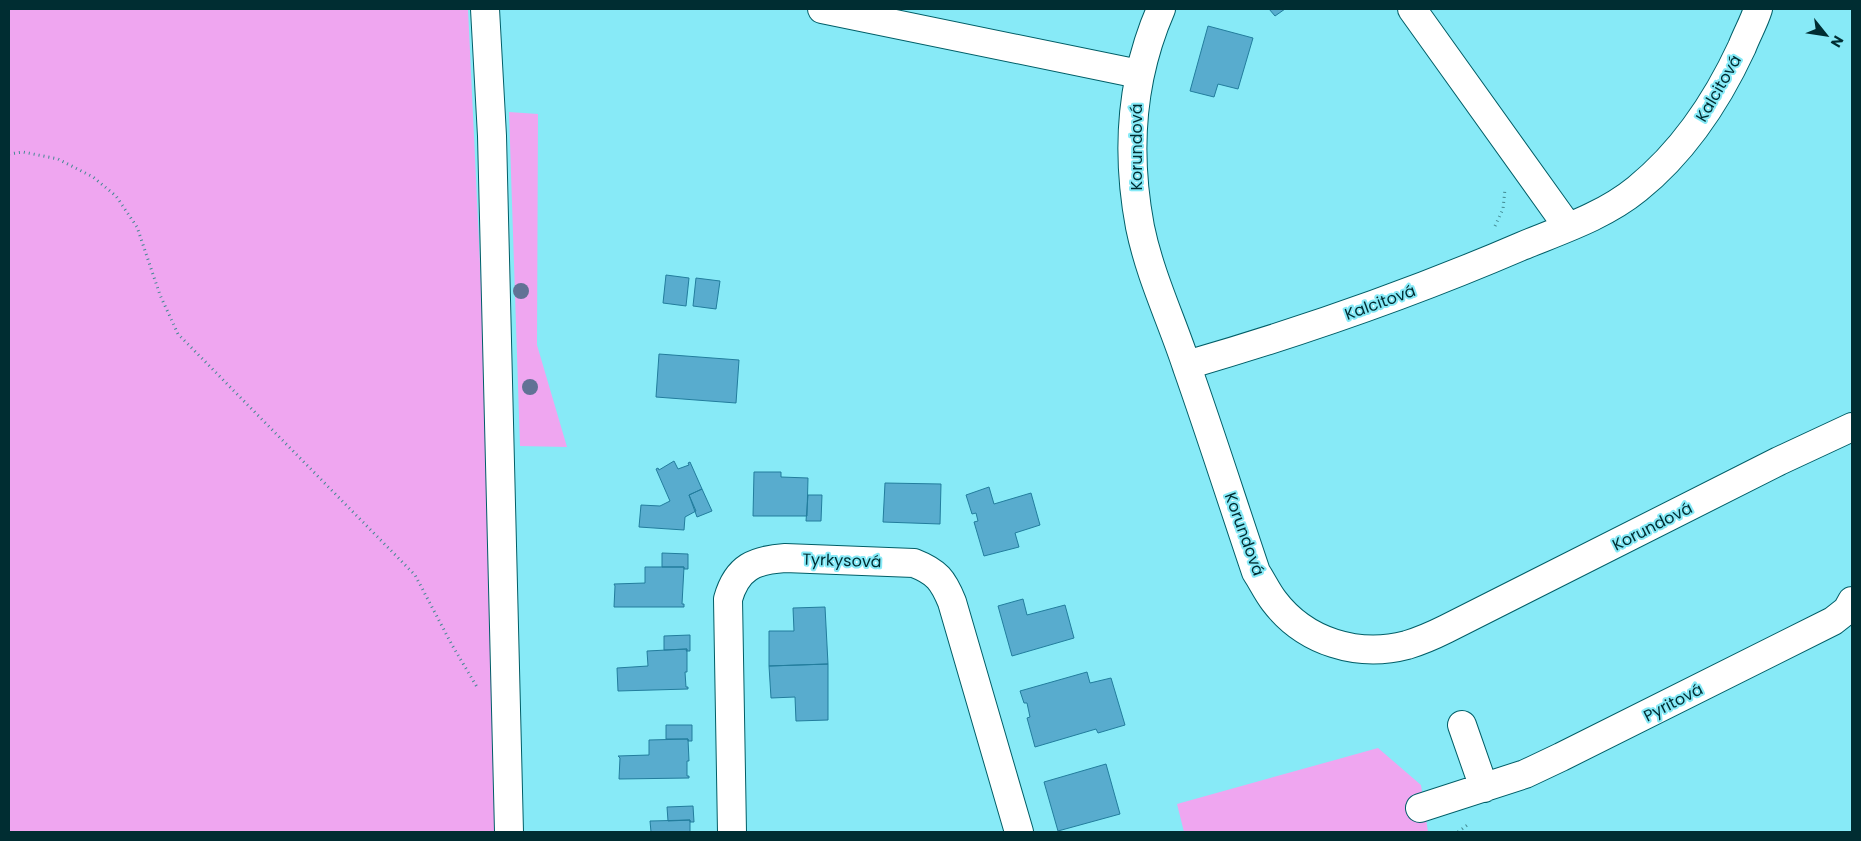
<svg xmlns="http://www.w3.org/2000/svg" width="1861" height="841" viewBox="0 0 1861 841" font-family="Poppins,sans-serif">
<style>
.green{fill:#efa6f0}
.building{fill:#58acce;stroke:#227d9d}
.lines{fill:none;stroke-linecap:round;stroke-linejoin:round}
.minor-casing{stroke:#005e67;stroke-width:30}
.path{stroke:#428992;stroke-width:3;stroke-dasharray:1 4;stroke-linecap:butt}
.minor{stroke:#fff;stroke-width:28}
.tree{fill:#617295}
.labels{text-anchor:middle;stroke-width:4;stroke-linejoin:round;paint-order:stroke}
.street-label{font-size:16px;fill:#002d32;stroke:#87eaf7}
</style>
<rect width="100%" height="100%" fill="#87eaf7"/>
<path class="green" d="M9,9H468L482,306L496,832H9Z
M509,112L538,114L537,345L567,447L520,446Z
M1378,748L1421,785L1428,832H1184L1177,804Z"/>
<path class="building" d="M1269,9H1285L1275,16Z
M1208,26L1253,38L1238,89L1218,84L1214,97L1190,91Z
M666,275L689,278L686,306L663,303Z
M696,278L720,281L716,309L693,306Z
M659,354L739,360L736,403L656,397Z
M674,461L678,469L689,465L688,463L690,462L702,489L689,495L696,511L685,517L684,530L639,527L641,505L660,506L670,501L656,469L658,468L659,470Z
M754,472H781V477L808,478L807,516H753Z
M885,483L941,484L940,524L883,522Z
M989,487L994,504L1031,493L1040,525L1015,533L1019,547L984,556L974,522L978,521L976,513L972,514L966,495Z
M702,489L712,511L697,517L689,495Z
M808,495H822L821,521H806Z
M662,553L688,554V569H684V567H662Z
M645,567H684L682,604H684V607H614L615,586L614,584L645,583Z
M1023,599L1027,615L1065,605L1074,638L1012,656L998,606Z
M825,607L828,664L769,666V631H794L793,608Z
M690,635V651H686L687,649L664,650V636Z
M687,649V672H685L686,687H688V689L618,691L617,668L648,666L647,651Z
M828,664V720L796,721L795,697L771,698L769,666Z
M1087,672L1090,683L1111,678L1125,725L1098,733L1096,729L1035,747L1027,718L1030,717L1027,703H1024L1020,691Z
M666,725H692V741H688V739H666Z
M688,739L689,761H687V776H689V778L619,779L620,758L618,756L649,755V740Z
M1106,764L1120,814L1058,831L1044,782Z
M693,806L694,822H690V820L668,821L667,807Z
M690,820V832H651L650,821Z"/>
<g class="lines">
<g class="minor-casing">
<path id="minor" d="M485,9L492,136L509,832
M822,9L1139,74
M1161,9C1131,78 1126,153 1140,227C1150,276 1172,321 1187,367C1211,435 1233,504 1256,572C1262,581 1267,592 1274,601C1305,642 1358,658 1407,645C1420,641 1434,635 1446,629L1779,461L1852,427
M1412,9L1568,227
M1187,365C1301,332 1413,293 1522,246C1561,230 1604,216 1637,189C1684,151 1717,101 1742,47C1747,34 1754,22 1758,9
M1462,725L1484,788
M1420,808L1525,774L1561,757L1833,621L1847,610L1852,601
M732,832L728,599C737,567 755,560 785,558L914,563C937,572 943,580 952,602L1019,832"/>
</g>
<path class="path" d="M9,154L23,152L58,159L93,177L116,196L137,227L160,295L178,334L415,575L452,645L477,687
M1495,226L1503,209L1505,189
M1458,832L1470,823"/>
<use href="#minor" class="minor"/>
</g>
<g class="tree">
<circle cx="521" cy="291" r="8"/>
<circle cx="530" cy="387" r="8"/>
</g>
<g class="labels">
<g class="street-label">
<text transform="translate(1718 88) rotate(-60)" y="6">Kalcitová</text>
<text transform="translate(1136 147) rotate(-90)" y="6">Korundová</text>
<text transform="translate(1380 302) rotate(-20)" y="6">Kalcitová</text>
<text transform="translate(1652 526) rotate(-27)" y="6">Korundová</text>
<text transform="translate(1245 534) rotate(70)" y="6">Korundová</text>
<text transform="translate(842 560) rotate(2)" y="6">Tyrkysová</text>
<text transform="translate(1673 702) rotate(-27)" y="6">Pyritová</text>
</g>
</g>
<rect width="1861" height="841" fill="none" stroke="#002d32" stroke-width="20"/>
<g transform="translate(1826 35) rotate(120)" stroke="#87eaf7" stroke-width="4" paint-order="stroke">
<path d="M0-4L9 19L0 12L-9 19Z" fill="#002d32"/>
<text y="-8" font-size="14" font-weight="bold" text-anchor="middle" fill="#002d32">N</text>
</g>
</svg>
